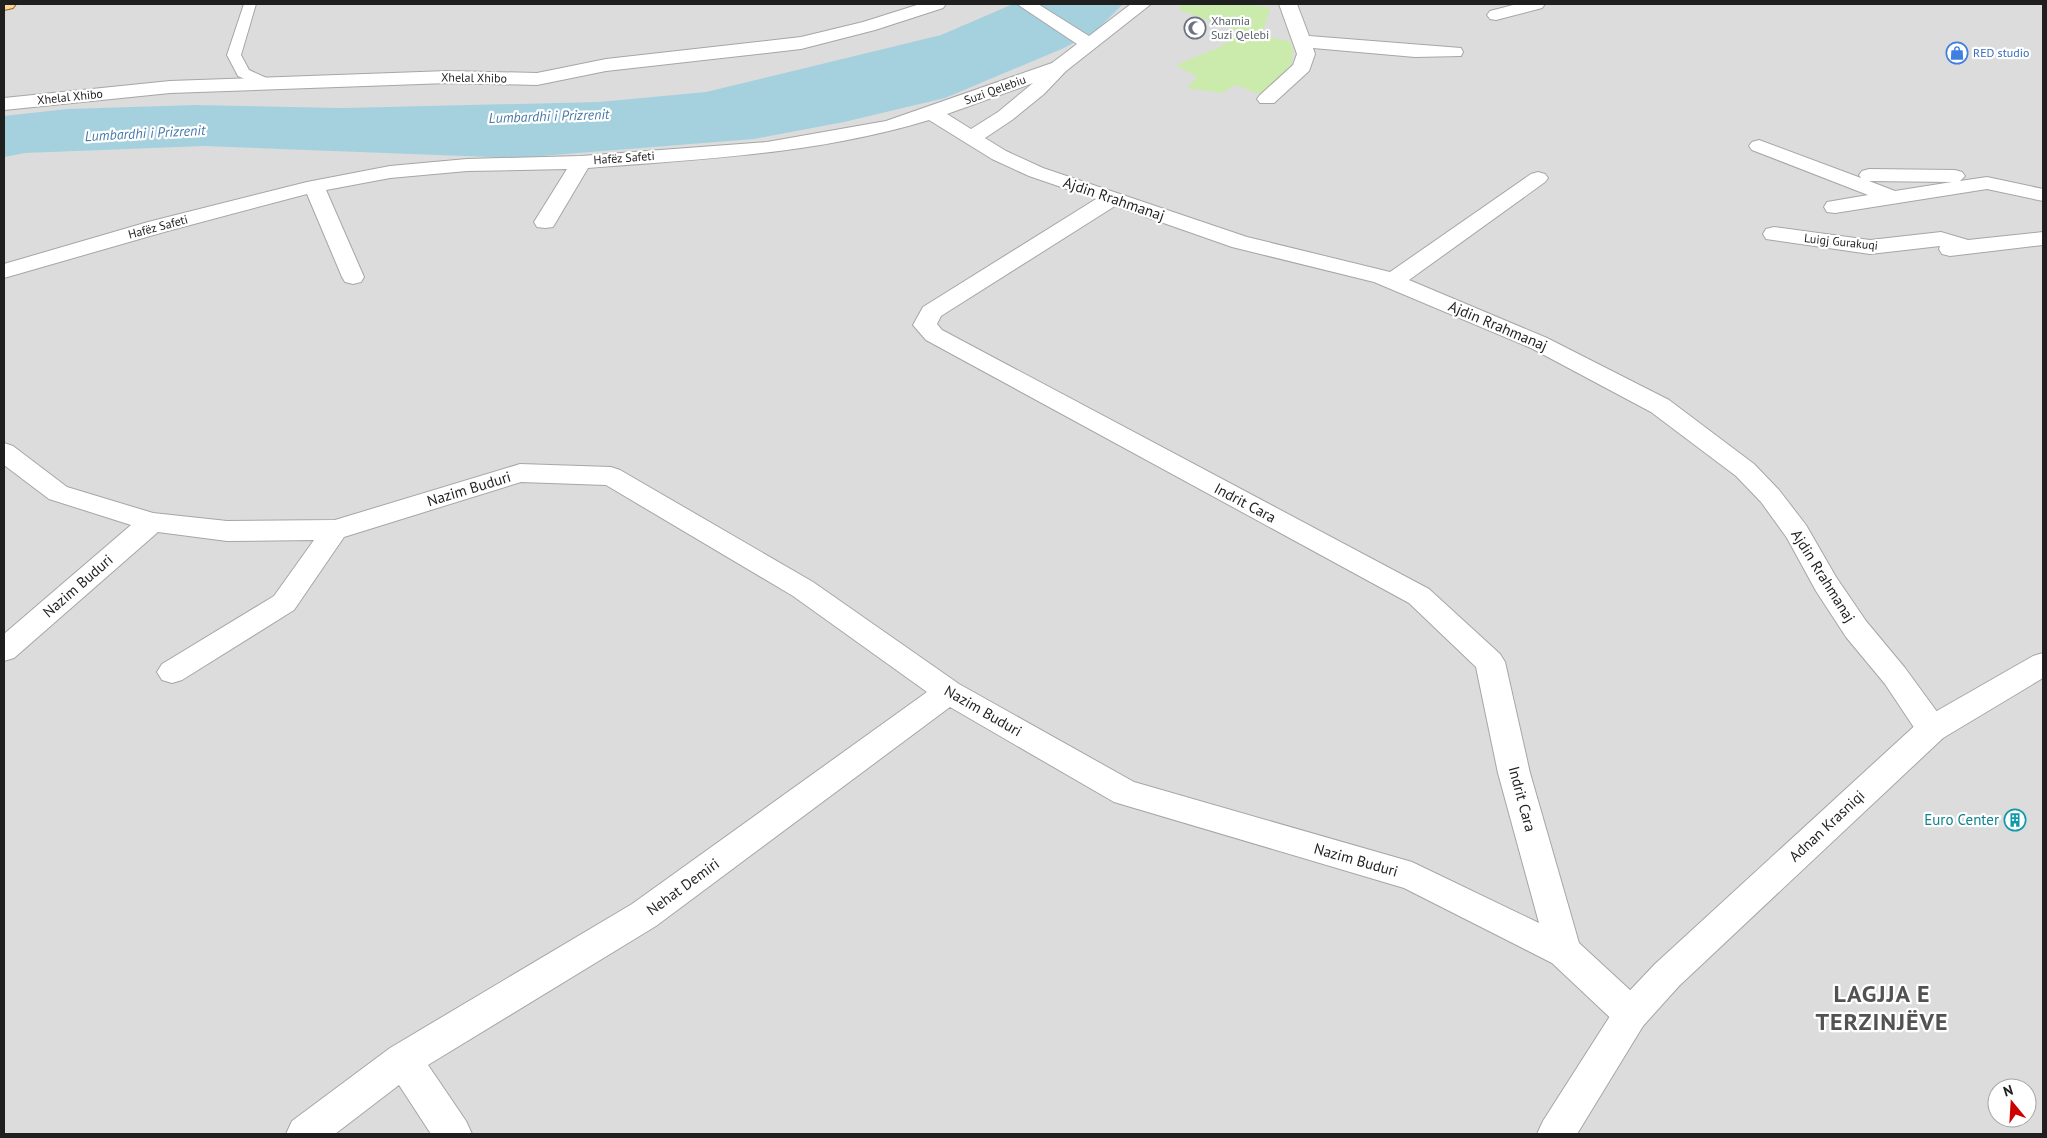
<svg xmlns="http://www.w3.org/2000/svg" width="2047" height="1138" viewBox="0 0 2047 1138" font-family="'PT Sans',sans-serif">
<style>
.residential{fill:#dddcdc;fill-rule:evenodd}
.grass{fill:#caebab}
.water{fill:#a5d1de}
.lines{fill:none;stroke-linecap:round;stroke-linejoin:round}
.service-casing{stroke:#a6a6a6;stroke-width:2}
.minor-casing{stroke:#a6a6a6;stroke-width:2}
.tertiary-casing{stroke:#a6a6a6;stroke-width:2}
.primary-casing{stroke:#9a6700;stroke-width:2}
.service{fill:#fff;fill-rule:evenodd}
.minor{fill:#fff;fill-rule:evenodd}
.tertiary{fill:#fff;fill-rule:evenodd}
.primary{fill:#fdd49d;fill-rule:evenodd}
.labels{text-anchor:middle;stroke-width:4.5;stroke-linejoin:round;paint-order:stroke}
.far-worship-label{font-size:12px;fill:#5b616d;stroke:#fff;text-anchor:start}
.far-shop-label{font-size:12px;fill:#366cbe;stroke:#fff;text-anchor:start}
.far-street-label{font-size:12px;fill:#1f1f1f;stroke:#fff}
.far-water-label{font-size:14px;font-style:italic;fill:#4678a9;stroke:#fff}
.street-label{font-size:15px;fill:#1f1f1f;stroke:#fff}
.culture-label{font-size:15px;fill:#0d838f;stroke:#fff;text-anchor:end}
.near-district-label{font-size:24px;font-weight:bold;letter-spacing:1px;fill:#525252;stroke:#fff}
</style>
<rect width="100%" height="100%" fill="#f0ece5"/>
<path class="residential" d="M4,4H2043V1134H4ZM1997,1088H2027V1118H1997Z"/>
<path class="grass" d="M1184,4H1248L1270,8L1262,35L1291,42C1299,70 1279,79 1259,94L1236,85L1221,93L1187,88L1197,77L1176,65L1220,47L1241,32L1177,9Z"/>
<path class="water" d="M1013,4H1123L1096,31L1064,48L945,98L844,122L754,139L515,158L204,146L25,153L4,157V116L67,109L195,105L343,108L599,102L706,92L941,35Z"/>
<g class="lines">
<g class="service-casing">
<path id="service" d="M244,4H256L241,55L249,70L273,81L275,84L273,87H263L238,76L227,55Z"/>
</g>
<g class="minor-casing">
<path id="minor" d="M920,4H946L943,8L875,30L801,49L606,71L537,85L448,83L170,93L4,110V98L170,81L448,71L537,73L606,59L801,37L863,22Z
M1017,4H1038L1089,36L1131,4H1151L1066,71L1044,94L1012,120L985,138L1006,151L1043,168L1247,237L1390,272L1531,174L1538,172L1545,174L1548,178L1545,182L1409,280L1547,338L1669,400L1754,464L1779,490L1806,525L1836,577L1866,621L1905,668L1943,720L1947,729L1943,738L1932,741L1921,738L1885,684L1846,637L1816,591L1787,538L1761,502L1736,476L1651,412L1531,348L1374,282L1232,247L1115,206L941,316L937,324L942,330L1429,589L1500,654L1505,662L1530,773L1579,943L1643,1002L1649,1014L1643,1026L1631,1030L1619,1026L1552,963L1404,888L1114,802L950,707L656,926L428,1065L466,1121L472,1134H431L399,1085L335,1134H286L292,1121L390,1048L632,904L927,692L793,596L606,485L521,482L344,537L294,610L182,680L172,683L162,680L157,672L162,664L274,596L314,540L227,541L158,532L14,658L4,661V634L131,525L49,499L4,465V443L13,446L67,487L153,513L227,521L335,520L520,464L611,467L620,470L813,582L959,684L1134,782L1412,862L1539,923L1498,773L1476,667L1409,603L926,340L913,325L923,307L1096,199L1029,176L992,159L929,120C818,154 702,159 588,168L553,227L545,228L537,227L534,222L567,169L467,171L390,178L326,190L364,277L361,282L353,284L345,282L342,277L307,194L164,232L4,278V264L148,222L307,182L390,166L467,159L581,156L767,142L886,121L1052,63L1077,44ZM1033,83L998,112L971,129L947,114Z
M1279,4H1297L1309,36L1461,48L1463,52L1461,56L1415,57L1313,48L1315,54L1309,71L1274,103H1260L1257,99L1260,95L1293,65L1297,54Z
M1517,4H1545L1542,8L1496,20L1490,19L1487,15L1490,11Z
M1759,140L1861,178L1859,175L1862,171L1869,169L1955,170L1962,172L1965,176L1960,181L1987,177L2043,189V201L1987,189L1835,213L1827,212L1824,207L1827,202L1868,195L1752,150L1749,146L1752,142ZM1869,181L1952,182L1895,191Z
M1774,227L1870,240L1941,232L1968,240L2043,232V245L1950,256L1942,254L1939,249L1940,246L1870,254L1766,239L1763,234L1766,229Z"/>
</g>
<g class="tertiary-casing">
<path id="tertiary" d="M2043,653V678L1943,738L1679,986L1643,1026L1577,1134H1537L1543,1121L1619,1002L1655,964L1921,720L2033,656Z"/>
</g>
<g class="primary-casing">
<path id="primary" d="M4,4H16L13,8L4,10Z"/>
</g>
<use href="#service" class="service"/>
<use href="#minor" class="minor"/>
<use href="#tertiary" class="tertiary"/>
<use href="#primary" class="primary"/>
</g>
<defs>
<g id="mosque-ring" transform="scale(1.125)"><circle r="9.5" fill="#fff" stroke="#6b7280" stroke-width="1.5"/><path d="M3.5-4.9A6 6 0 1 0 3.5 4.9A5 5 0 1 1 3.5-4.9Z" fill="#6b7280"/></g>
<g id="shop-ring" transform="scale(1.125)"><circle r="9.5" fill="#fff" stroke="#3f7fe0" stroke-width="1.5"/><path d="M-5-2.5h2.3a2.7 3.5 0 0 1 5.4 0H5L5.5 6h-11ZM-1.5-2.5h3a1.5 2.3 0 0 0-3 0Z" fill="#3f7fe0"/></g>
<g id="building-ring" transform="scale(1.125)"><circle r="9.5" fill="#fff" stroke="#0f9aa8" stroke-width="1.5"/><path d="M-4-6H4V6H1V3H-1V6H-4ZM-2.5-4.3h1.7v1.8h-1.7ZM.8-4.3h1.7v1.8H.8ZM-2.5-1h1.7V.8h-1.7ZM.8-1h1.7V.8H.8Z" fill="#0f9aa8"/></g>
</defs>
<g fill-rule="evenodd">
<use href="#mosque-ring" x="1195" y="28"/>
<use href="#shop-ring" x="1957" y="53"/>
<use href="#building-ring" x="2015" y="820"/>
</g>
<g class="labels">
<g class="far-worship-label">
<text x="1211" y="25">Xhamia<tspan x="1211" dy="14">Suzi Qelebi</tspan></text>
</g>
<g class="far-shop-label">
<text x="1973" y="57">RED studio</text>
</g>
<g class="far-street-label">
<text transform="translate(474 78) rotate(1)" y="4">Xhelal Xhibo</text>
<text transform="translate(995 90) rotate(-20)" y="4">Suzi Qelebiu</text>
<text transform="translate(70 97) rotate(-6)" y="4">Xhelal Xhibo</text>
<text transform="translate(624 158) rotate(-4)" y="4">Hafëz Safeti</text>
<text transform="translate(158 227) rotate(-15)" y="4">Hafëz Safeti</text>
<text transform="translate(1841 242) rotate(6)" y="4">Luigj Gurakuqi</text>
</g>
<g class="far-water-label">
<text transform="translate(549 116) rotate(-2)" y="5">Lumbardhi i Prizrenit</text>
<text transform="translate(145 133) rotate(-3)" y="5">Lumbardhi i Prizrenit</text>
</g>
<g class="street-label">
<text transform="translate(1114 199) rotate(19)" y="5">Ajdin Rrahmanaj</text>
<text transform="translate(1498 326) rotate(23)" y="5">Ajdin Rrahmanaj</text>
<text transform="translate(469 489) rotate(-17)" y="5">Nazim Buduri</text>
<text transform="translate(1245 503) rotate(28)" y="5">Indrit Cara</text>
<text transform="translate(1823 576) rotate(58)" y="5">Ajdin Rrahmanaj</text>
<text transform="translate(78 586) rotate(-41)" y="5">Nazim Buduri</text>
<text transform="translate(983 711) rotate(30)" y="5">Nazim Buduri</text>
<text transform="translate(1522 799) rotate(75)" y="5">Indrit Cara</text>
<text transform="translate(1827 826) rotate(-43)" y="5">Adnan Krasniqi</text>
<text transform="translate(1356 860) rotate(16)" y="5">Nazim Buduri</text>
<text transform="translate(683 887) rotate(-36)" y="5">Nehat Demiri</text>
</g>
<g class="culture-label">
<text x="1999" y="825">Euro Center</text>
</g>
<g class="near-district-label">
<text x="1882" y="1002">LAGJJA E<tspan x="1882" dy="28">TERZINJËVE</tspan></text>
</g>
</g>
<rect width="2047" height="1138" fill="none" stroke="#1f1f1f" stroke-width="10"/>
<g transform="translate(2012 1103) rotate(342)"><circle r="24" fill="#ffffff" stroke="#a5a5a5"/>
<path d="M0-4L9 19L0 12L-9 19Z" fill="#ce0000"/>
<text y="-8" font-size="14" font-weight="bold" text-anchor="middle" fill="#1f1f1f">N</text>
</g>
</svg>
